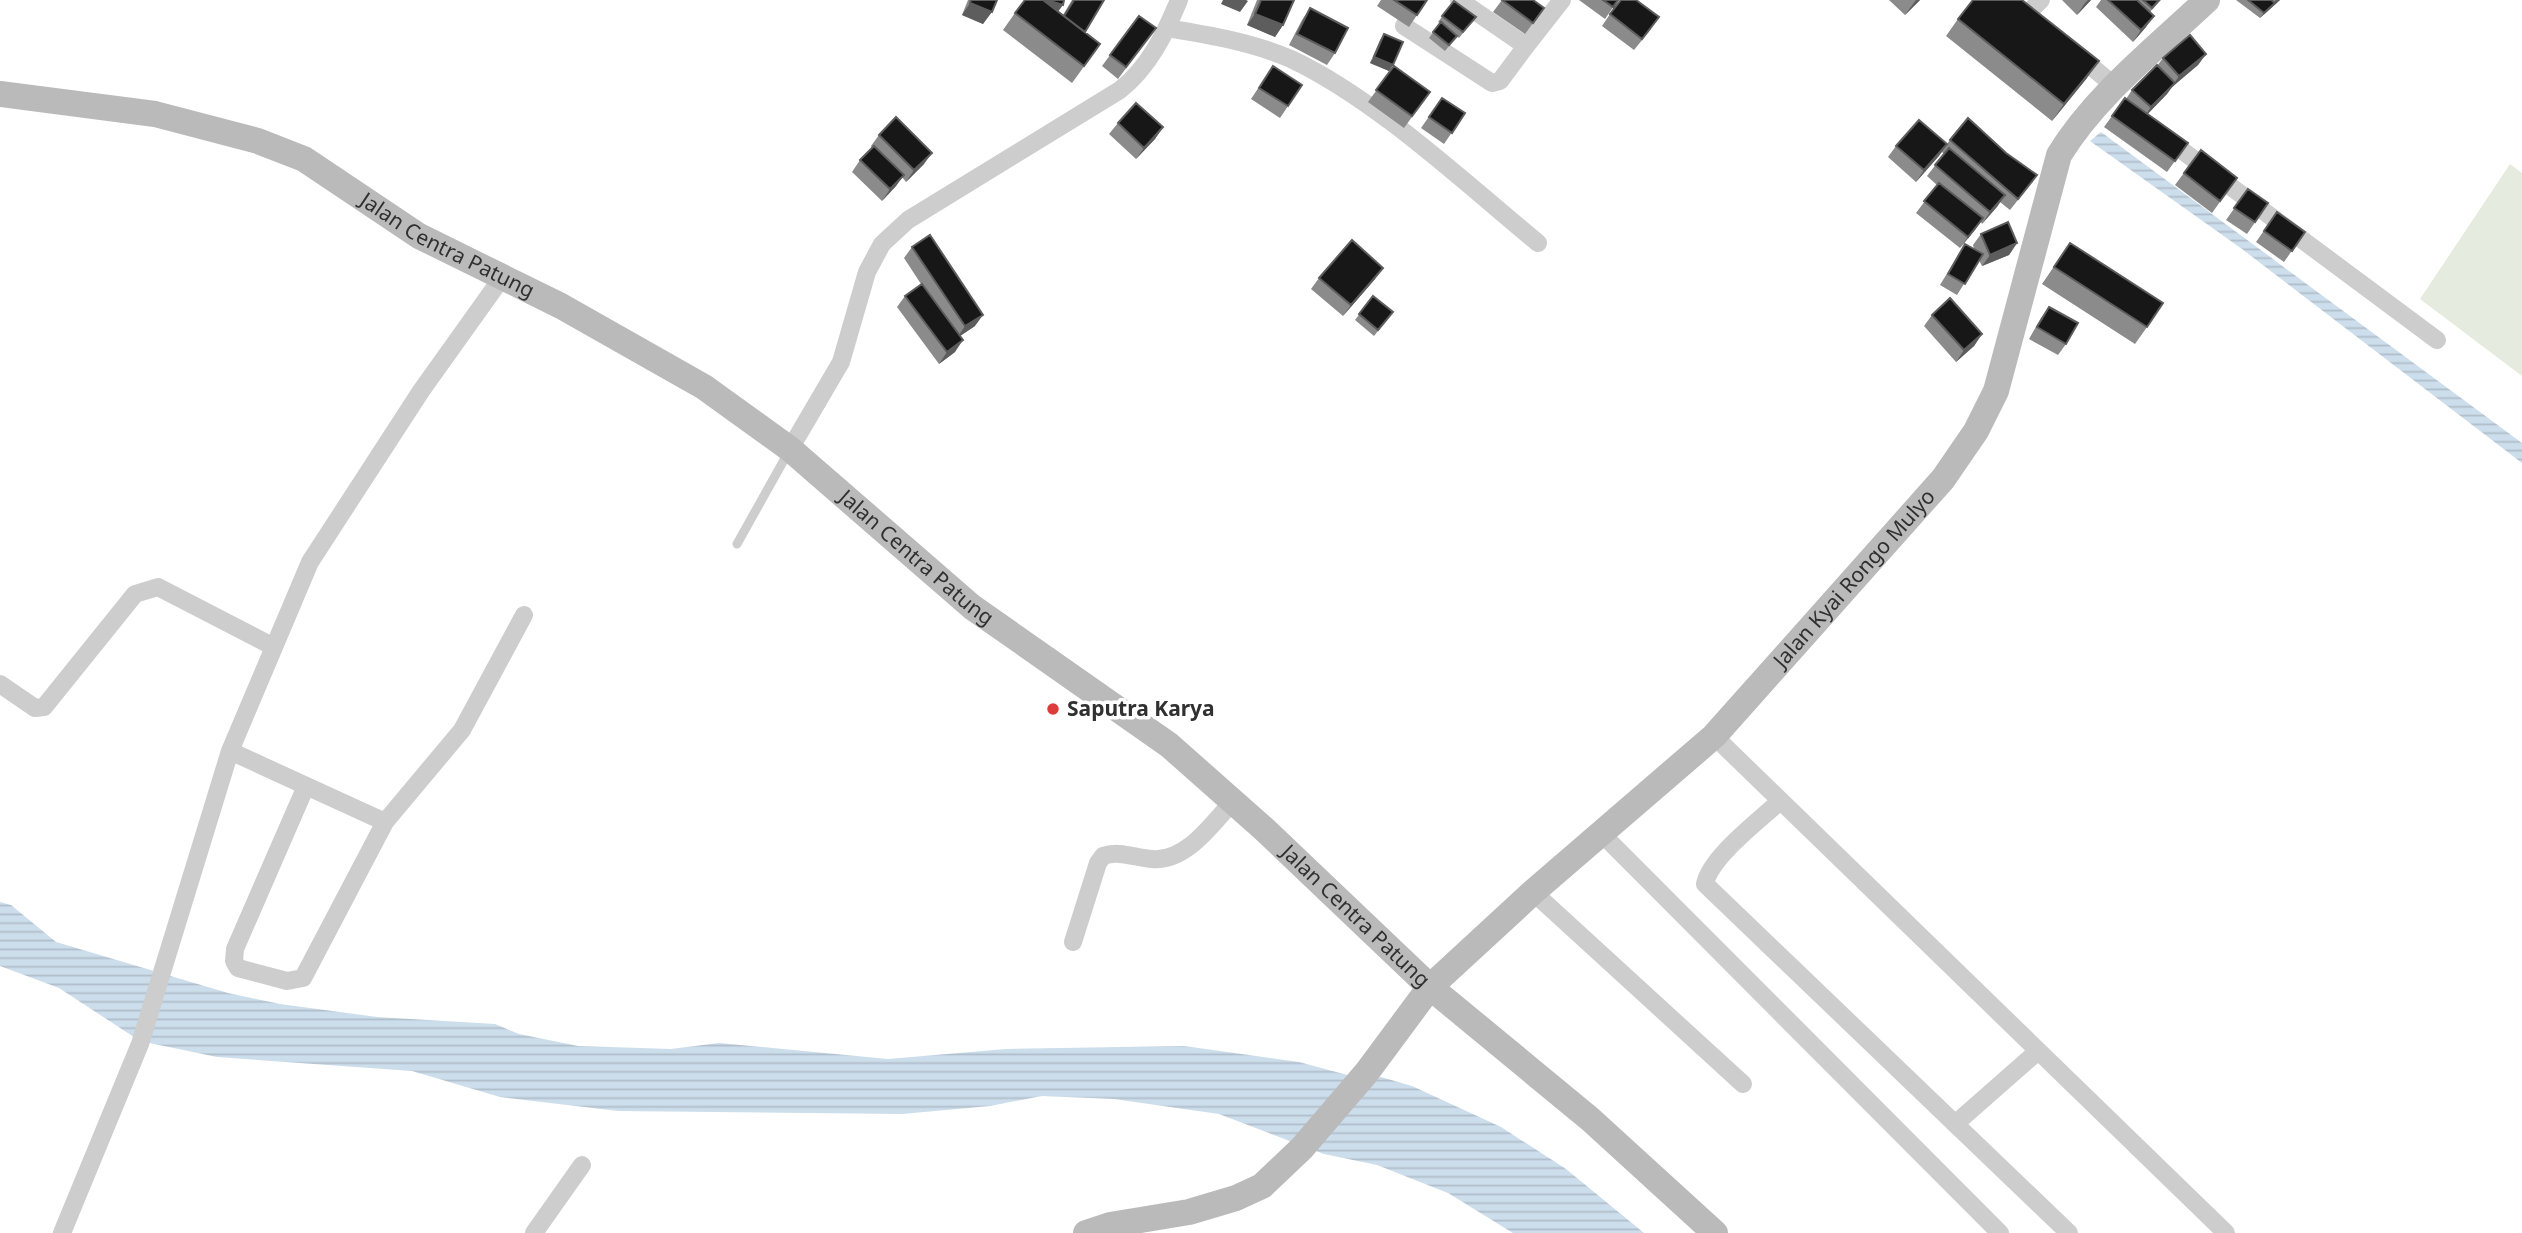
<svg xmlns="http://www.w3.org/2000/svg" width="2522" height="1233" viewBox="0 0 2522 1233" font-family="'Noto Sans',sans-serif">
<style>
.grass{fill:#e5ecdf}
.water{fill:url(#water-rules)}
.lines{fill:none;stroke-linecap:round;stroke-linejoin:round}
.lane{stroke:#cdcdcd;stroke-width:9}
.street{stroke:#cdcdcd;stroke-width:18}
.secondary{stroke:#bababa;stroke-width:26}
.wall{fill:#8b8b8b}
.shaded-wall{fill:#5d5d5d}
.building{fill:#171717;stroke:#5d5d5d;stroke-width:2}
.poi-dot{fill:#dd3c3c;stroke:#fff;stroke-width:2.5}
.labels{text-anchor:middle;stroke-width:7;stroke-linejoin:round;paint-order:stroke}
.street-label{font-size:21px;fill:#303030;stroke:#fff}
.poi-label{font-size:21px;font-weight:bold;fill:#303030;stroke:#fff;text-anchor:start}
</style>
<defs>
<pattern id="water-rules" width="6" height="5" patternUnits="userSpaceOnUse" patternTransform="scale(1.75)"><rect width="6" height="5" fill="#ccddeb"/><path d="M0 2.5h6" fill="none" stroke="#b0beca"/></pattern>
</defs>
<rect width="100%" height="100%" fill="#fff"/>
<path class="grass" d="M2510,164L2522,173V376L2420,299Z"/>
<path class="water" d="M2101,132L2522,443V463L2242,249L2090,141Z
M0,902L11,905L56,942L228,993L280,1004L377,1017L495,1024L519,1034L578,1046L671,1049L719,1043L888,1059L1006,1049L1184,1046L1299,1062L1366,1080L1381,1077L1412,1086L1501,1127L1566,1169L1644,1233H1513L1448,1193L1377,1165L1324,1154L1219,1114L1114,1099L1042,1096L990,1106L902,1114L618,1111L500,1097L412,1071L217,1057L140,1041L59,988L0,966Z"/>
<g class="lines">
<path class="lane" d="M737,544L789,451"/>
<path class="street" d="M1459,0L1526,46L1562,0
M2027,14L2041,0
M1404,26L1492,83L1500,81L1526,46
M1167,28C1209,35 1252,42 1291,59C1376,99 1465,183 1538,243
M2075,53L2116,87
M2164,137L2437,340
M790,449L841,362L867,272L882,244L908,220L1120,90C1149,67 1165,34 1179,0
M0,684L35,708L44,707L135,594L158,587L272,646
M1714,736L2226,1233
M230,751L385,822L462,730L524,615
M306,786L235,949L234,961L238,968L287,981L303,978L385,822
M1780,801C1760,820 1710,857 1705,884L2069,1233
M1603,835L2000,1233
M1533,892L1743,1084
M1073,942L1098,863L1103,856C1119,850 1136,858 1152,859C1186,862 1212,824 1233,801
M1955,1124L2038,1051
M62,1233L140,1044L230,751L310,562L421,391L501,279
M534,1233L582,1165"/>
<g class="secondary">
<path id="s1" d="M0,94L155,114L258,141L304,159L419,236L561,306L704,387L790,449L972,607L1169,745L1264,829L1430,987L1590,1119L1715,1233"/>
<path id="s2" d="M1086,1233L1110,1225L1189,1212L1236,1198L1262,1186L1302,1148L1367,1072L1430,987L1533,892L1714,736L1943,479L1976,431L1996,391L2059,155C2096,95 2156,48 2207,0"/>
</g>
</g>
<path class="wall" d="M968,0H997L983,24L962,15Z
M1072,0H1104L1085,32L1088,61L1072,83L1003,30L1015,13L1058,11L1063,15Z
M1257,0H1294L1283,25L1275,37L1247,25Z
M1381,0H1427L1409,27L1377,6Z
M1502,0L1544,8L1525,34L1493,12Z
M1579,0H1618L1605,19Z
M1889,0H1920L1905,15Z
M2062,0H2091L2077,15Z
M2101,0H2161L2150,12L2146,27L2133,42L2096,7Z
M2236,0H2280L2260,18Z
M1454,1L1476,17L1459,38L1457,36L1445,51L1429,38L1440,23L1438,22Z
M1310,8L1335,53L1327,65L1289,45L1302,20Z
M1610,14L1651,29L1634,50L1602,26Z
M1139,16L1156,28L1118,79L1102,66Z
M1958,19L2087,78L2052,121L1946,36Z
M1384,34L1393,65L1389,71L1370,63L1380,40Z
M2206,54L2198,65L2172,87L2167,94L2147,114L2188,143L2167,172L2104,127L2125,98L2126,99L2132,90L2157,66L2163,58Z
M1273,66L1288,106L1280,118L1251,99Z
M1394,66L1430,92L1404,128L1368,102Z
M1442,98L1465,113L1444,144L1421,128Z
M1118,123L1163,127L1155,139L1136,159L1109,134Z
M879,135L924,164L906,182L902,177L896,186L882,201L852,172L860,160L872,148L871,146Z
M1950,140L2029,186L2010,210L2000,202L1982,224L1981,222L1960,248L1916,213L1937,185L1927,176L1944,154L1942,152L1916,182L1888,157L1896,146L1947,144Z
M2201,150L2237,178L2212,213L2175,185Z
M2248,189L2268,203L2247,234L2226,220Z
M2277,212L2305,232L2284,262L2256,242Z
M1981,234L2017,243L2009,255L1982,266L1979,260L1957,295L1940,285L1965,244L1974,249L1973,245Z
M2070,243L2147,327L2135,344L2042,284Z
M912,247L975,326L960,336L955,352L939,364L897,307L905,296L921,284L904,258Z
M1319,278L1375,279L1343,316L1311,289Z
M1373,296L1393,312L1374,336L1355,320Z
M2049,307L2066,344L2058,355L2029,339L2041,318Z
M1932,315L1982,334L1974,346L1956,362L1924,326Z"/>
<path class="shaded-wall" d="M1041,0H1047L1063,5L1054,17Z
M1223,0H1246L1248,1L1240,12L1221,4Z
M1916,0H1920L1905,15L1913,4Z
M2088,0H2091L2077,15L2085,3Z
M2276,0H2280L2260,18L2264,13Z
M970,3L992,12L983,24L962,15Z
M1255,14L1283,25L1275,37L1247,25Z
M2154,16L2146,27L2133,42L2141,30Z
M2206,54L2198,65L2172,87L2167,94L2143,119L2151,107L2173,85L2179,76Z
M1374,57L1393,65L1389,71L1370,63Z
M2099,61L2087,78L2052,121L2064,104Z
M1163,127L1155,139L1136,159L1144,148Z
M1947,144L1939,156L1916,182L1924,170Z
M932,153L924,164L906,182L914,170Z
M904,175L896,186L882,201L890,189Z
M2005,195L1997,207L1982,224L1990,212Z
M1983,218L1975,230L1960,248L1968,237Z
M2017,243L2009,255L1982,266L1990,255Z
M1383,268L1375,279L1343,316L1351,305Z
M983,315L975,326L957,338L965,326Z
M1982,334L1974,346L1956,362L1964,350Z
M963,340L955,352L939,364L947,352Z"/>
<path class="building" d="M971,0H997L992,12L970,3Z
M1025,0H1043L1100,44L1084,66L1015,13Z
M1047,0H1064L1063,5Z
M1074,0H1104L1085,32L1064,16Z
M1261,0H1294L1283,25L1255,14Z
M1394,0H1427L1417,15Z
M1502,0H1533L1544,8L1533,23Z
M1603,0H1618L1613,7Z
M1621,0H1636L1659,17L1642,39L1610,14Z
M1973,0H2022L2099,61L2064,104L1958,19Z
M2108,0H2137L2154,16L2141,30Z
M2143,0H2159L2152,8Z
M2248,0H2271L2275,3L2264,13Z
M1454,1L1476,17L1463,32L1442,16Z
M1310,8L1348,28L1335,53L1297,34Z
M1139,16L1156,28L1126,67L1110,55Z
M1441,22L1457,36L1449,45L1433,32Z
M1384,34L1403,42L1393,65L1374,57Z
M2190,35L2206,54L2179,76L2163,58Z
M2157,65L2175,83L2151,107L2132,90Z
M1273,66L1302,85L1288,106L1259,88Z
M1394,66L1430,92L1412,116L1376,90Z
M1442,98L1465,113L1452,133L1429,117Z
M2125,98L2188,143L2175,161L2112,116Z
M1136,103L1163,127L1144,148L1118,123Z
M896,117L932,153L914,170L879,135Z
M1968,118L2006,153L2037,175L2018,199L1950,140Z
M1919,120L1947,144L1924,170L1896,146Z
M874,146L904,175L890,189L860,160Z
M1949,148L2005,195L1990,212L1935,165Z
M2201,150L2237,178L2220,201L2184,173Z
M1939,183L1983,218L1968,237L1924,201Z
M2248,189L2268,203L2255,222L2234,208Z
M2277,212L2305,232L2292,251L2264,231Z
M2008,222L2017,243L1990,255L1981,234Z
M930,235L983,315L965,326L912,247Z
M1352,240L1383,268L1351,305L1319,278Z
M2070,243L2163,303L2147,327L2054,267Z
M1965,244L1983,254L1965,284L1948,274Z
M922,284L963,340L947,352L905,296Z
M1373,296L1393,312L1378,330L1359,314Z
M1950,298L1982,334L1964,350L1932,315Z
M2049,307L2078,323L2066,344L2037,327Z"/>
<circle class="poi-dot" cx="1053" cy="709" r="7"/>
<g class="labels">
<g class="street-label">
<text dy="7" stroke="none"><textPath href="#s1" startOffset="480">Jalan Centra Patung</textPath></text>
<text dy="7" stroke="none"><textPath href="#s1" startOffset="1046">Jalan Centra Patung</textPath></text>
<text dy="7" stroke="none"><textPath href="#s2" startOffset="1034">Jalan Kyai Rongo Mulyo</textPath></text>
<text dy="7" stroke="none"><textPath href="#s1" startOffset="1614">Jalan Centra Patung</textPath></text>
</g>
<g class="poi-label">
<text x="1067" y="716">Saputra Karya</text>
</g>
</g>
</svg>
